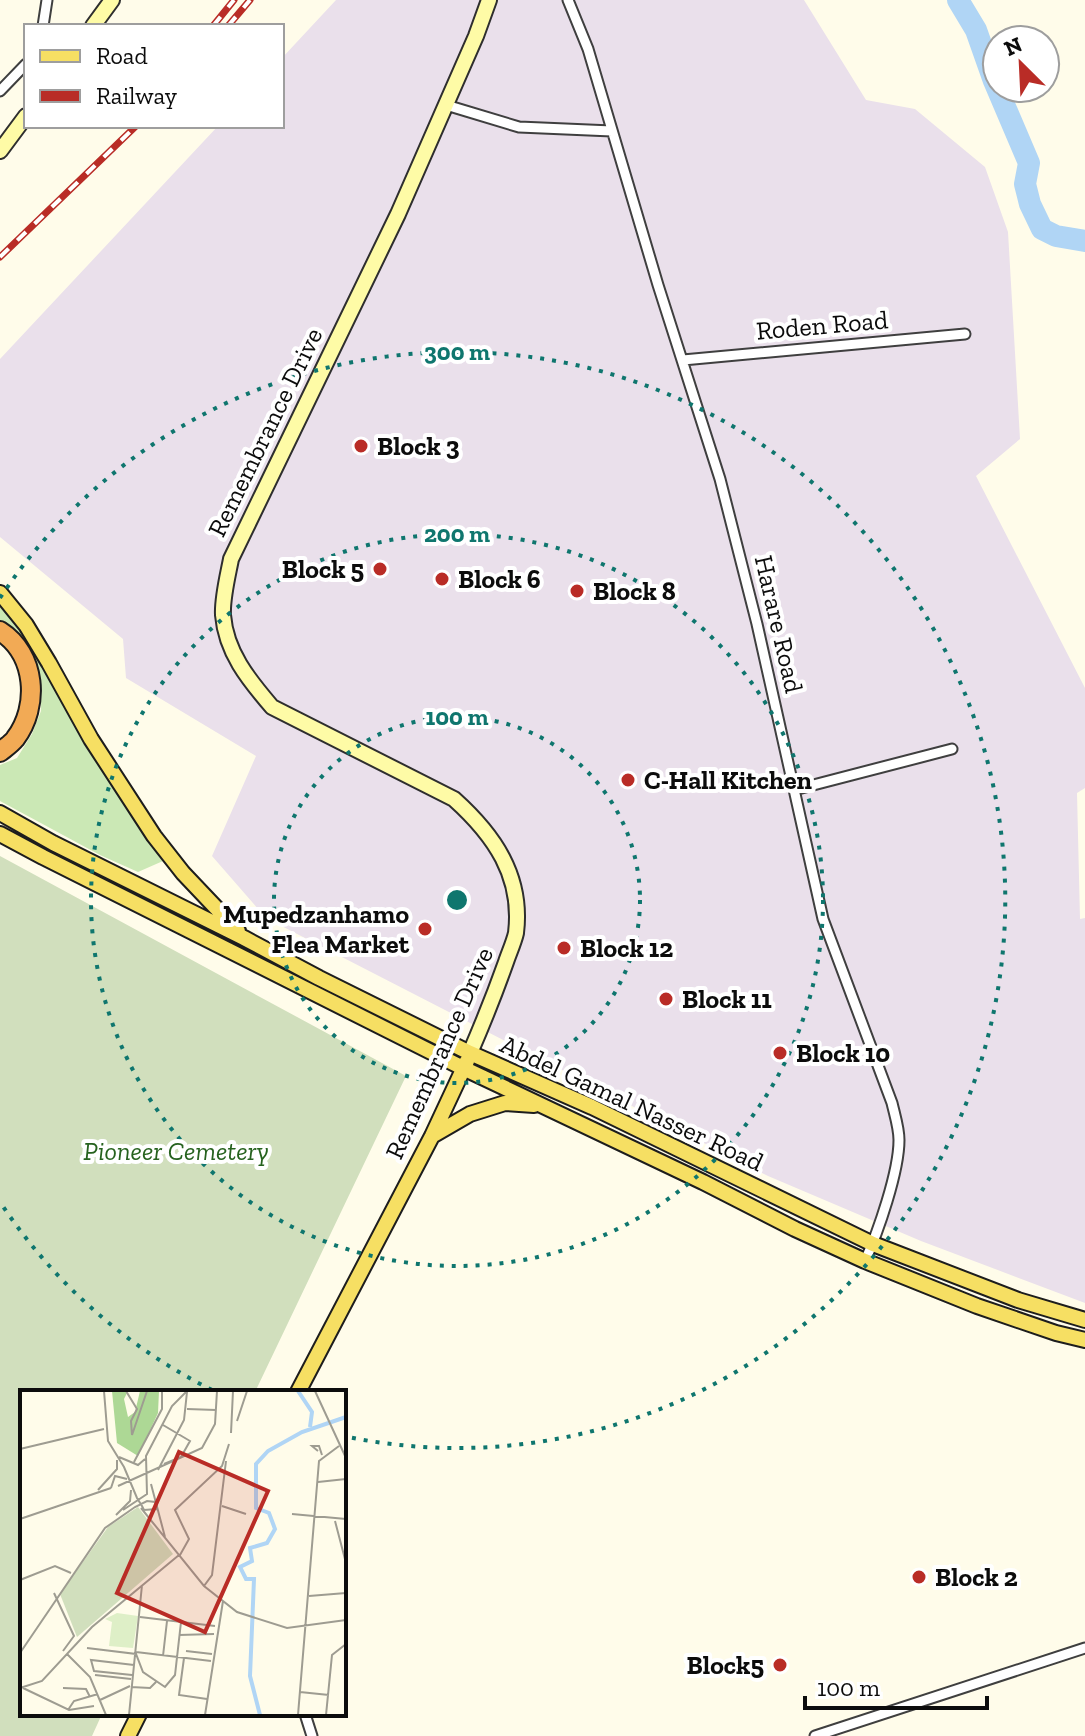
<svg xmlns="http://www.w3.org/2000/svg" width="1085" height="1736" viewBox="0 0 1085 1736" font-family="'Zilla Slab',serif">
<style>
.industrial{fill:#eae0eb}
.green{fill:#cbe8b5}
.cemetery{fill:#d1dfbd}
.lines{fill:none;stroke-linecap:round;stroke-linejoin:round}
.river{stroke:#b0d5f5;stroke-width:22}
.street-casing{stroke:#3f3f3f;stroke-width:13}
.secondary-casing{stroke:#2e2e2e;stroke-width:18}
.primary-casing{stroke:#1d1d1d;stroke-width:18}
.highway-casing{stroke:#1d1d1d;stroke-width:22}
.street{stroke:#fff;stroke-width:9}
.secondary{stroke:#fefba6;stroke-width:14}
.primary{stroke:#f6df63;stroke-width:14}
.highway{stroke:#f2aa55;stroke-width:18}
.rail-casing{stroke:#b92c26;stroke-width:7}
.rail{stroke:#fff;stroke-width:4;stroke-dasharray:12;stroke-linecap:butt}
.ring{fill:none;stroke:#0f766e;stroke-width:4;stroke-dasharray:4 8}
.poi-dot{fill:#b92c26;stroke:#fff;stroke-width:3}
.labels{text-anchor:middle;stroke-width:8;stroke-linejoin:round;paint-order:stroke}
.street-label{font-size:26px;fill:#0c0c0c;stroke:#fff}
.poi-label{font-size:26px;font-weight:bold;fill:#0c0c0c;stroke:#fff;text-anchor:start}
.park-label{font-size:26px;font-style:italic;fill:#26621e;stroke:#fff}
.inset-river{fill:none;stroke:#b0d5f5;stroke-width:4}
.inset-road{fill:none;stroke:#9e9c91;stroke-width:2}
.view{fill:#b92c26;fill-opacity:0.15;stroke:#b92c26;stroke-width:4}
.inset-edge{fill:none;stroke:#0c0c0c;stroke-width:4}
.centre{fill:#0f766e;stroke:#fff;stroke-width:4}
.ring-label{font-size:24px;text-anchor:middle;font-weight:bold;fill:#0f766e;stroke:#fff;stroke-width:8;stroke-linejoin:round;paint-order:stroke}
</style>
<rect width="100%" height="100%" fill="#fffcea"/>
<path class="industrial" d="M336,0H804L866,100L915,109L985,167L1008,232L1020,439L976,476L1085,688V788L1077,793L1080,919L1085,918V1303L921,1241L768,1176L266,918L212,856L256,756L126,678L123,639L0,537V359L218,126H282V58Z"/>
<path class="green" d="M0,604C30,630 45,669 63,703C93,758 126,811 163,861L138,872L100,855L0,801V765L17,758L32,734L41,711L38,667L26,646L0,624Z"/>
<path class="cemetery" d="M0,856L406,1076L255,1392H22V1714H102L92,1736H0Z"/>
<g class="lines">
<path class="river" d="M958,0L976,30L994,81L1029,163L1025,184L1030,204L1042,229L1056,236L1085,241"/>
<g class="street-casing">
<path id="street" d="M568,0L588,49L658,285L720,479L757,624L823,919L892,1103C895,1116 899,1128 899,1140C899,1172 878,1232 865,1261
M43,26L47,0
M0,91L26,64
M446,105L519,127L612,131
M683,360L965,334
M794,790L952,749
M305,1714L312,1736
M815,1736L1085,1648"/>
</g>
<g class="secondary-casing">
<path id="secondary" d="M93,26L112,0
M0,151L26,116
M470,1053C483,1023 495,993 506,962C509,953 514,942 516,933C523,876 494,835 454,799L272,707C248,679 226,652 223,615C222,598 228,575 231,559L398,214L476,36L489,0"/>
</g>
<g class="primary-casing">
<path id="primary" d="M0,593L26,625L49,663L91,739L154,836L183,873L238,931
M0,813L53,843L244,938L319,978L470,1053L592,1107L873,1244L1018,1300L1085,1320
M0,834L43,857L463,1068L703,1182L795,1229L865,1261L977,1306L1056,1333L1085,1340
M432,1136L470,1114L505,1103L534,1105
M298,1392L432,1136L467,1061
M128,1736L139,1714"/>
</g>
<g class="highway-casing">
<path id="highway" d="M0,631C36,654 40,706 15,739C11,744 5,748 0,752"/>
</g>
<use href="#street" class="street"/>
<use href="#secondary" class="secondary"/>
<use href="#primary" class="primary"/>
<use href="#highway" class="highway"/>
<g class="rail-casing">
<path id="rail" d="M213,26L234,0
M228,26L250,0
M0,257L136,126"/>
</g>
<use href="#rail" class="rail"/>
</g>
<g class="ring">
<circle cx="457" cy="900" r="183"/>
<circle cx="457" cy="900" r="366"/>
<path d="M212 1390A548 548 0 0 1 0 1202M0 598A548 548 0 1 1 348 1437"/>
</g>
<g class="poi-dot">
<circle cx="361" cy="446" r="8"/>
<circle cx="380" cy="569" r="8"/>
<circle cx="442" cy="579" r="8"/>
<circle cx="577" cy="591" r="8"/>
<circle cx="628" cy="780" r="8"/>
<circle cx="425" cy="929" r="8"/>
<circle cx="564" cy="948" r="8"/>
<circle cx="666" cy="999" r="8"/>
<circle cx="780" cy="1053" r="8"/>
<circle cx="919" cy="1577" r="8"/>
<circle cx="780" cy="1665" r="8"/>
</g>
<g class="labels">
<g class="street-label">
<text transform="translate(822 325) rotate(-5)" y="9">Roden Road</text>
<text transform="translate(265 432) rotate(-64)" y="9">Remembrance Drive</text>
<text transform="translate(779 624) rotate(77)" y="9">Harare Road</text>
<text transform="translate(439 1053) rotate(-66)" y="9">Remembrance Drive</text>
<text transform="translate(632 1103) rotate(25)" y="9">Abdel Gamal Nasser Road</text>
</g>
<g class="poi-label">
<text x="377" y="455">Block 3</text>
<text x="364" y="578" text-anchor="end">Block 5</text>
<text x="458" y="588">Block 6</text>
<text x="593" y="600">Block 8</text>
<text x="644" y="789">C-Hall Kitchen</text>
<text x="409" y="923" text-anchor="end">Mupedzanhamo<tspan x="409" dy="30">Flea Market</tspan></text>
<text x="580" y="957">Block 12</text>
<text x="682" y="1008">Block 11</text>
<text x="796" y="1062">Block 10</text>
<text x="935" y="1586">Block 2</text>
<text x="764" y="1674" text-anchor="end">Block5</text>
</g>
<g class="park-label">
<text x="176" y="1160">Pioneer Cemetery</text>
</g>
</g>
<g transform="translate(20 1390)">
<rect width="326" height="326" fill="#fffcea"/>
<path d="M92,1H108L104,9L108,27L115,22L120,1H139L138,23L118,66L97,53Z" fill="#add895"/>
<path d="M118,117L153,164L57,247L40,204L88,137Z" fill="#d1dfbd"/>
<path d="M97,223L118,226L113,258L89,256L92,232L85,229Z" fill="#deefc7"/>
<path class="inset-river" d="M278,1L292,22L290,37M240,325L230,286L234,189H226L220,177L232,171L230,158L247,153L255,139L249,123L236,118V74L248,61L282,42L326,27"/>
<path class="inset-road" d="M106,1L117,19L111,31L112,45L127,1M295,1L326,68M167,19L196,20M217,31L227,1M143,35L170,51L161,67L144,74M211,43L213,1M0,59L84,39M298,61L292,56H299L302,65M99,67L118,75L125,69M114,72L142,19V1M138,80L164,30L167,2M298,92L326,89M131,94L145,147M98,96L182,58L195,34L197,1M91,98L95,86L107,89M78,100L97,79V70M202,116L226,124M121,118L184,196L217,222L267,238L326,230M103,120L127,104L126,66L152,16L167,1M272,124L326,129M96,125L110,111L111,100M0,129L91,98M315,131L326,173M160,165L169,149L155,120L202,76L209,54M0,190L35,176L51,183M184,196L192,185L206,71M34,203L54,246L43,261M289,206L326,203M120,227L195,236M159,245L194,244M67,258L116,264L123,282L145,297L155,285L161,232M166,261L192,264M116,262L191,271M0,263L85,138L115,117L127,111L135,112L137,119L124,120L122,116L117,108L104,77L88,51L84,1M47,264L70,287L86,325M143,266L147,231M164,268L159,305L187,309M75,285L111,289M112,285L74,281L71,270L114,275M111,297L130,298L136,292M0,298L22,291L72,237L159,165M3,298L49,320L74,316M43,298L66,299L70,307M280,302L309,305M80,310L110,296M48,320L54,311L78,304M109,325L122,195M185,325L203,211M278,325L299,71L319,56M306,325L312,265L326,254"/>
<path class="view" d="M159,62L248,101L185,242L97,203Z"/>
<rect width="326" height="326" class="inset-edge"/>
</g>
<circle cx="457" cy="900" r="12" class="centre"/>
<g class="ring-label">
<text x="457" y="360">300 m</text>
<text x="457" y="542">200 m</text>
<text x="457" y="725">100 m</text>
</g>
<rect x="24" y="24" width="260" height="104" fill="#ffffff" stroke="#9e9e9e" stroke-width="2"/>
<rect x="40" y="50" width="40" height="12" fill="#f6df63" stroke="#9e9e9e" stroke-width="2"/>
<text x="96" y="64" font-size="24" fill="#0c0c0c">Road</text>
<rect x="40" y="90" width="40" height="12" fill="#b92c26" stroke="#9e9e9e" stroke-width="2"/>
<text x="96" y="104" font-size="24" fill="#0c0c0c">Railway</text>
<g transform="translate(1021 64) rotate(336)"><circle r="38" fill="#ffffff" stroke="#9e9e9e" stroke-width="2"/>
<path d="M0-6L14 30L0 20L-14 30Z" fill="#b92c26"/>
<text y="-12" font-size="22" font-weight="bold" text-anchor="middle" fill="#0c0c0c">N</text>
</g>
<path d="M805 1696v12h182v-12" fill="none" stroke="#0c0c0c" stroke-width="4"/>
<text x="817" y="1696" font-size="24" fill="#0c0c0c" stroke="#ffffff" stroke-width="6" paint-order="stroke">100 m</text>
</svg>
